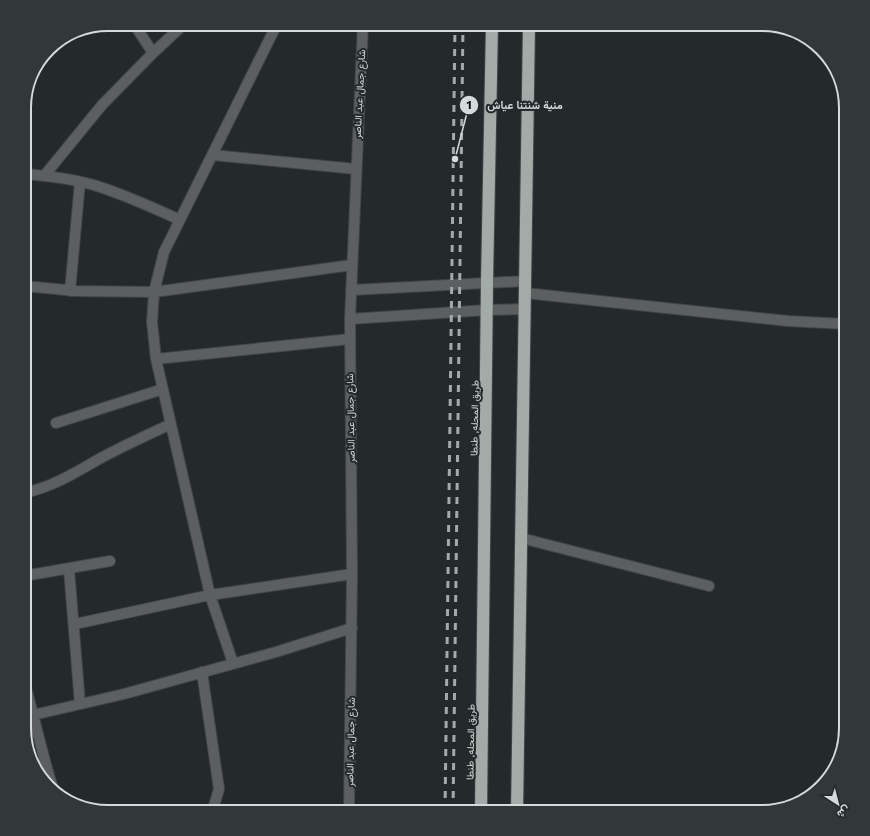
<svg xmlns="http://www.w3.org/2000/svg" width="870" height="836" viewBox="0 0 870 836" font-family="'Work Sans',Vazirmatn,sans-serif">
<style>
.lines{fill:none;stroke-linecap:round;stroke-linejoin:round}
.minor-casing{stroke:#404647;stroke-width:12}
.highway-casing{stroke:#404647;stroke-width:14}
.minor{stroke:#5c5f5f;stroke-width:10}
.highway{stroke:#a3aba9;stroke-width:12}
.rail{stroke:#a4aaaa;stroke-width:3;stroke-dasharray:7 7;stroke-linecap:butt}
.labels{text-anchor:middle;stroke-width:4;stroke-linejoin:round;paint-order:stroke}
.street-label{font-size:10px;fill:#d5dada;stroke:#242a2b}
.rim{fill:none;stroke:#d5dada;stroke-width:2}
.leader{fill:none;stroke:#d5dada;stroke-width:1.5}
.callout-dot{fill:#d5dada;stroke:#242a2b;stroke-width:1.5}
.mark-label{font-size:12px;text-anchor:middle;font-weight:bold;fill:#111}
.callout-label{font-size:11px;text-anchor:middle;font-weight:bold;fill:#d5dada;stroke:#242a2b;stroke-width:4;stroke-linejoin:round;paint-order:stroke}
</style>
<rect width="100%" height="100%" fill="#242a2b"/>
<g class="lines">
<g class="minor-casing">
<path id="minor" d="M134,24L153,53
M212,155L356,169
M24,174C49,176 76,179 100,187C127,196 154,208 180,220
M44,176L102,105L153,53L184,24
M24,286L77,291L154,292L352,265
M351,290L526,281
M70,291L80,182
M525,293L788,321L846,324
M350,319L487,310L525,309
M156,359L350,339
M56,423L163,389
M24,493C52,487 75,473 99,459C123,446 147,435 171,424
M521,538L709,586
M69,569L80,704
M24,576L110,561
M75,624L210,595L352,574
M233,663L210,595L156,359L152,322L154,292L164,252L277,24
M202,672L219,789L214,806L207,812
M24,680L46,765L53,789
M33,715L124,694L276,652L352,628
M34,765H46
M349,812L352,574L350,319L363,24"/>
</g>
<g class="highway-casing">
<path id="highway" d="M481,812L487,282L492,24
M517,812L529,24"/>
</g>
<use href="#minor" class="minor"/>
<use href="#highway" class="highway"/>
<path class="rail" d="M445,812L455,24
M453,812L463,24"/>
</g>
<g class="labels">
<g class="street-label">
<text transform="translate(359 94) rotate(-87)" y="4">شارع جمال عبد الناصر</text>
<text transform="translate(350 418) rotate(-91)" y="4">شارع جمال عبد الناصر</text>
<text transform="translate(474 418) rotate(-89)" y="4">طريق المحله, طنطا</text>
<text transform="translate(350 742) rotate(-89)" y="4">شارع جمال عبد الناصر</text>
<text transform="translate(470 742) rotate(-89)" y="4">طريق المحله, طنطا</text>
</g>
</g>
<path d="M0 0H870V836H0ZM108 31H762A77 77 0 0 1 839 108V728A77 77 0 0 1 762 805H108A77 77 0 0 1 31 728V108A77 77 0 0 1 108 31Z" fill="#323839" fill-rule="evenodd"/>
<path class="rim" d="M108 31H762A77 77 0 0 1 839 108V728A77 77 0 0 1 762 805H108A77 77 0 0 1 31 728V108A77 77 0 0 1 108 31Z"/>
<path class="leader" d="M455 159L469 105"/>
<g class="callout-dot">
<circle cx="455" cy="159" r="4"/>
<circle cx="469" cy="105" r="10"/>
</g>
<g class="mark-label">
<text x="469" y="109">1</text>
</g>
<g class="callout-label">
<text x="525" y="109">منية شنتنا عياش</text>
</g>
<g transform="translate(838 804) rotate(144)" stroke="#242a2b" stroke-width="3" paint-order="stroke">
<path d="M0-3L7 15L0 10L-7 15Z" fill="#d5dada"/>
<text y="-6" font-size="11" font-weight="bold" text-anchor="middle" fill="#d5dada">ش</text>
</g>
</svg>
